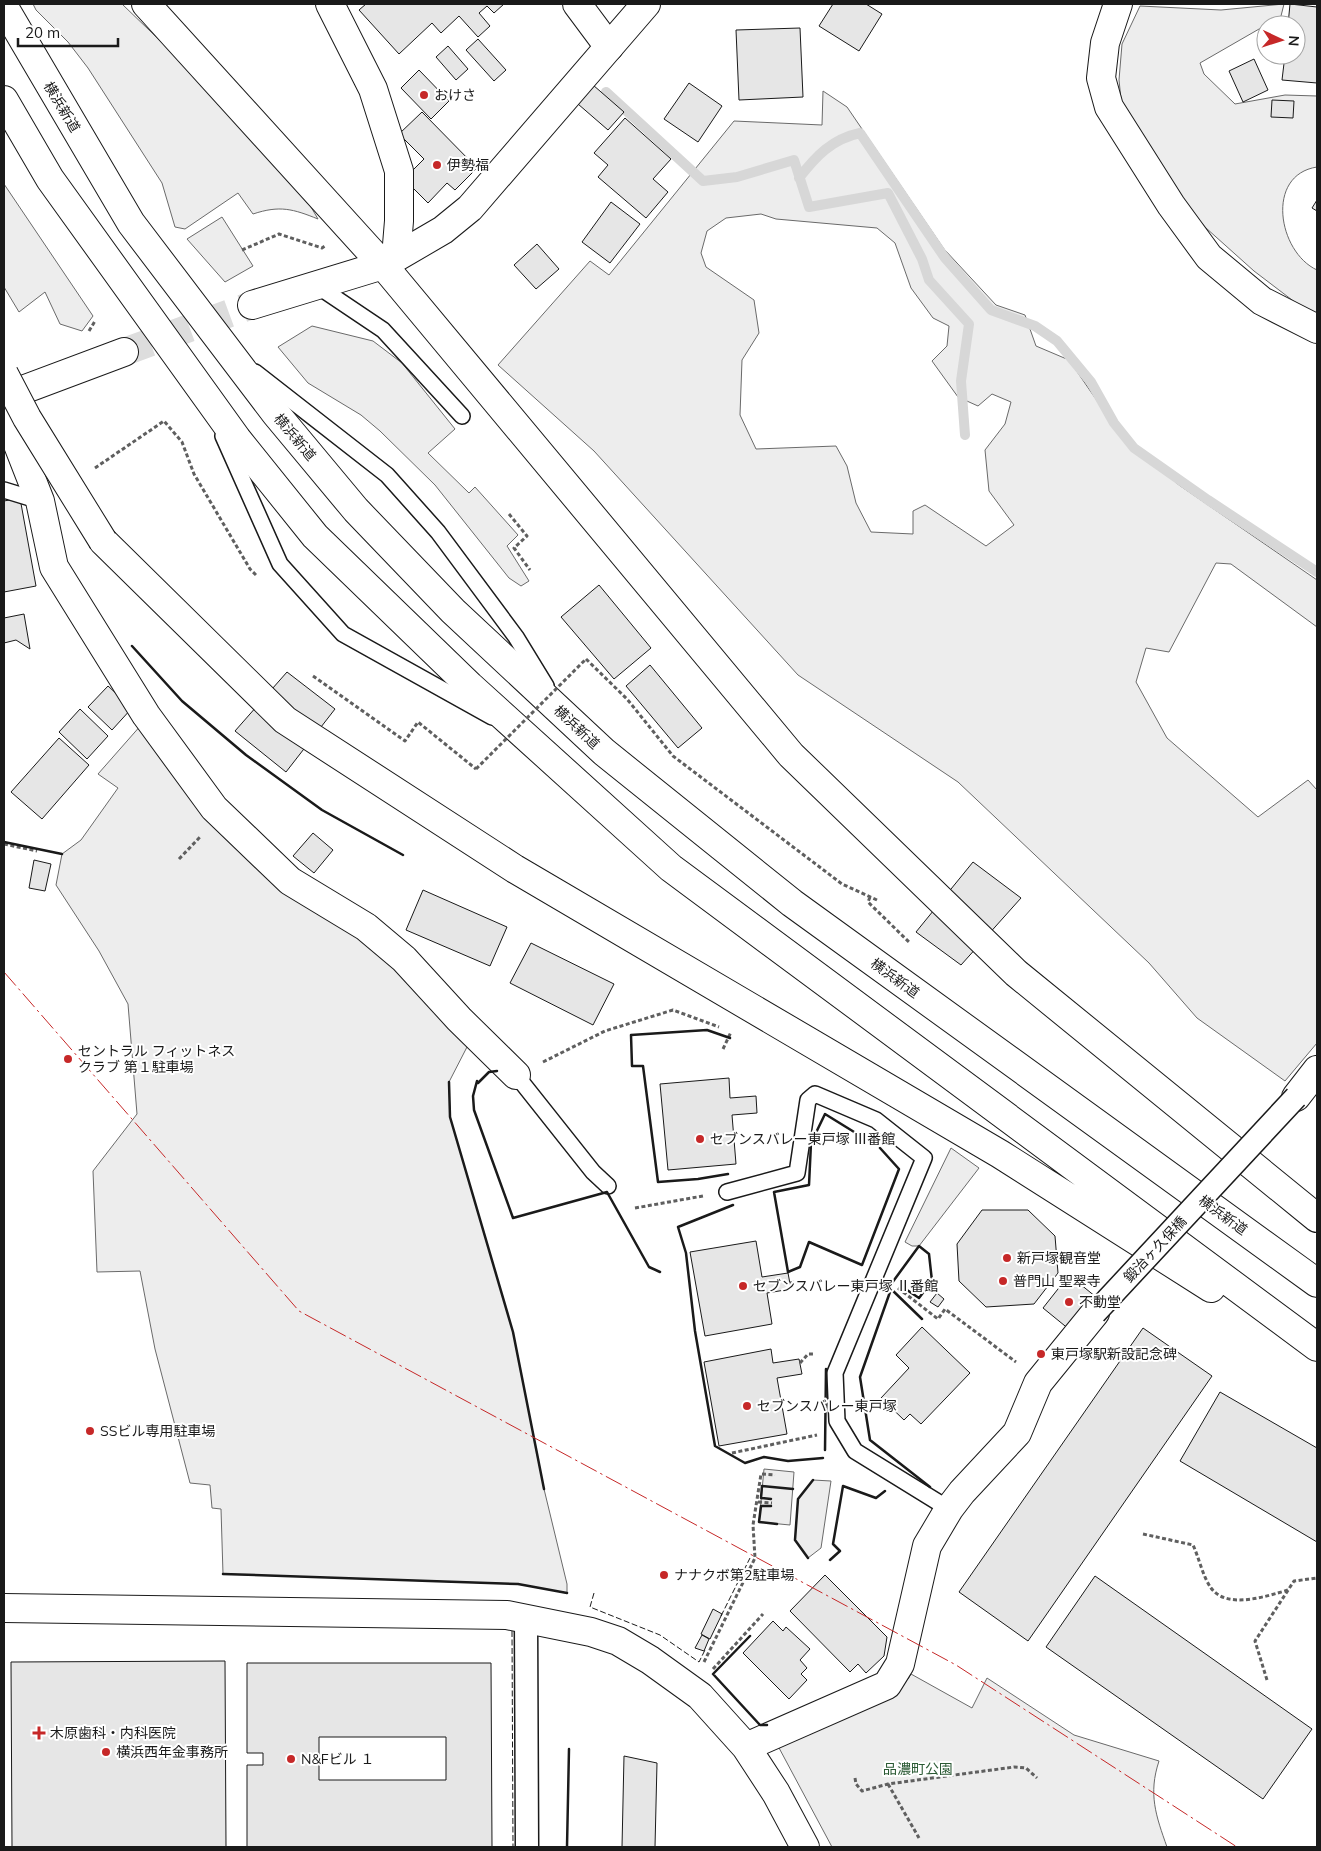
<svg xmlns="http://www.w3.org/2000/svg" width="1321" height="1851" viewBox="0 0 1321 1851" font-family="Mulish,'Noto Sans JP',sans-serif">
<style>
.green{fill:#ededed;stroke:#6a6a6a;fill-rule:evenodd}
.lines{fill:none;stroke-linecap:round;stroke-linejoin:round}
.stream{stroke:#d7d7d7;stroke-width:10}
.building{fill:#e6e6e6;stroke:#1a1a1a;fill-rule:evenodd}
.tertiary-tunnel{stroke:#ddd;stroke-width:28;stroke-dasharray:28 14;stroke-linecap:butt}
.service-casing{stroke:#1a1a1a;stroke-width:18}
.pedestrian-casing{stroke:#1a1a1a;stroke-width:25}
.minor-casing{stroke:#1a1a1a;stroke-width:30}
.tertiary-casing{stroke:#1a1a1a;stroke-width:30}
.trunk-casing{stroke:#1a1a1a;stroke-width:30}
.path{stroke:#5f5f5f;stroke-width:3;stroke-dasharray:4 2.5;stroke-linecap:butt}
.service{stroke:#fff;stroke-width:15}
.pedestrian{stroke:#fff;stroke-width:22}
.minor{stroke:#fff;stroke-width:28}
.tertiary{stroke:#fff;stroke-width:28}
.trunk{stroke:#fff;stroke-width:28}
.pedestrian-bridge-casing{stroke:#1a1a1a;stroke-width:25;stroke-linecap:butt}
.trunk-bridge-casing{stroke:#1a1a1a;stroke-width:30;stroke-linecap:butt}
.path-bridge{stroke:#5f5f5f;stroke-width:3;stroke-dasharray:4 2.5;stroke-linecap:butt}
.pedestrian-bridge{stroke:#fff;stroke-width:22}
.trunk-bridge{stroke:#fff;stroke-width:28}
.fence{stroke:#1a1a1a;stroke-width:1;stroke-dasharray:6 2.5;stroke-linecap:butt}
.wall{stroke:#1a1a1a;stroke-width:2.5}
.power{stroke:#c62828;stroke-width:1;stroke-dasharray:18 4 2.5 4;stroke-linecap:butt}
.poi-dot{fill:#c62828;stroke:#fff;stroke-width:2}
.labels{text-anchor:middle;stroke-width:4;stroke-linejoin:round;paint-order:stroke}
.poi-label{font-size:14px;fill:#1a1a1a;stroke:#fff;text-anchor:start}
.street-label{font-size:14px;fill:#1a1a1a;stroke:#fff}
.park-label{font-size:14px;fill:#2b5a34;stroke:#fff}
</style>
<rect width="100%" height="100%" fill="#fff"/>
<path class="green" d="M33,4H122L203,82L311,207L318,219C293,209 280,205 253,214L238,193L185,229L175,227L162,183L88,68L68,42L36,10Z
M1284,4L1280,20L1266,25L1200,63L1204,74L1235,104L1285,95L1317,96V167C1265,175 1278,252 1317,270V319L1254,271L1206,228L1176,195L1122,109L1119,80L1122,44L1140,6L1221,10Z
M823,91L847,107L944,249L996,305L1025,315L1036,346L1069,360L1124,440L1179,485L1317,580V627L1231,564L1216,563L1169,652L1146,648L1136,682L1167,738L1258,817L1308,780L1317,790V1043L1285,1081L1197,1018L1149,963L958,782L798,675L594,451L498,365L590,261L609,275L734,121L822,125ZM761,214L776,219L877,228L895,243L911,288L933,318L949,326L947,346L932,361L958,397L978,406L992,394L1011,402L1005,424L985,450L989,491L1014,525L986,546L925,505L913,511V534L871,532L856,503L847,466L836,446L756,449L740,415L742,360L759,333L754,300L706,267L701,253L707,231L726,218Z
M4,184L93,316L82,331L60,324L45,292L19,312L4,287Z
M222,217L253,266L225,282L187,239Z
M312,326L373,341L402,363L455,429L428,453L469,493L475,487L518,535L507,546L529,581L521,586L509,578L435,485L380,431L361,415L308,383L278,347Z
M142,724L240,849L301,904L356,930L425,1000L467,1047L449,1082L450,1117L513,1332L544,1489L567,1584V1593L518,1584L223,1574L221,1509L212,1508L210,1485L190,1483L155,1349L140,1271L97,1272L93,1171L137,1114L128,1004L99,951L56,885L62,854L81,840L118,788L98,774Z
M951,1148L979,1168L919,1246H912L905,1242Z
M764,1469L794,1472L790,1525L759,1522Z
M813,1480L831,1481L821,1548L808,1558L795,1540L798,1499Z
M911,1674L972,1708L987,1678L1074,1735L1159,1761C1148,1794 1156,1816 1167,1847H832L778,1746L892,1694L908,1679Z"/>
<g class="lines">
<path class="stream" d="M606,92L703,181L737,177L794,160L809,207L888,193L922,259L929,280L969,324L961,381L965,435
M799,178C816,156 832,139 860,133L945,258L991,310L1035,326L1057,341L1091,382L1114,423L1134,448L1208,500L1317,572"/>
</g>
<path class="building" d="M366,4H504L494,13L487,6L479,13L490,26L478,37L459,16L441,33L432,23L399,54L359,10Z
M833,4H866L882,14L859,51L819,26Z
M1290,4L1317,7V83L1282,80L1285,55H1296V25H1288Z
M800,28L803,97L739,100L736,30Z
M478,39L506,70L494,81L466,50Z
M448,46L468,69L456,80L436,57Z
M1254,59L1268,90L1243,102L1229,71Z
M419,70L449,101L431,119L401,88Z
M689,83L722,106L698,142L664,119Z
M593,85L624,112L608,130L578,104Z
M1272,100L1294,101L1293,118L1271,117Z
M422,112L477,168L455,190L447,183L428,203L404,179L424,159L399,134Z
M625,118L671,159L653,179L668,192L646,218L598,177L608,165L594,153Z
M1317,200V211L1312,208Z
M611,202L640,224L610,263L582,242Z
M537,244L559,269L536,289L514,265Z
M20,498L36,586L4,592V501Z
M599,585L651,648L614,679L561,617Z
M24,614L30,649L16,640L4,643V618Z
M650,665L702,728L678,748L626,686Z
M287,672L335,709L286,772L235,731Z
M108,686L132,708L112,730L88,707Z
M80,709L108,736L87,759L59,732Z
M59,738L89,765L42,819L11,792Z
M313,833L333,850L314,873L293,856Z
M34,860L51,864L45,891L29,888Z
M973,862L1021,898L961,965L916,932Z
M423,890L507,927L490,966L406,930Z
M531,943L614,984L593,1025L510,983Z
M729,1078L730,1098L756,1096L757,1113L732,1115L736,1164L668,1170L660,1084Z
M982,1210H1028L1055,1236L1058,1273L1034,1304L986,1307L959,1281L957,1244Z
M756,1241L762,1277L788,1273L791,1289L767,1293L772,1324L705,1336L690,1252Z
M1069,1275L1096,1297L1070,1330L1043,1308Z
M937,1293L944,1299L938,1307L930,1302Z
M922,1327L970,1373L921,1424L910,1414L904,1420L881,1398L909,1368L896,1355Z
M1143,1328L1212,1376L1028,1641L959,1592Z
M771,1349L773,1363L799,1359L802,1374L777,1378L787,1434L719,1446L704,1362Z
M1220,1392L1317,1448V1542L1180,1461Z
M825,1575L887,1637L884,1656L866,1673L858,1664L850,1672L790,1611Z
M1095,1576L1312,1729L1263,1799L1046,1647Z
M713,1609L722,1614L710,1639L701,1634Z
M773,1621L783,1631L786,1627L810,1649L800,1660L807,1668L801,1674L807,1680L789,1699L743,1653Z
M702,1635L709,1639L704,1651L695,1648Z
M225,1661L226,1847H12L11,1662Z
M247,1663H491L492,1847H247V1765H263V1753H247ZM319,1737H446V1780H319Z
M624,1756L657,1763L655,1847H622Z"/>
<g class="lines">
<path class="tertiary-tunnel" d="M124,352L252,305"/>
<g class="service-casing">
<path id="service" d="M316,285L383,330L462,416
M255,372L387,475L438,532L516,637L546,686
M223,436L280,564L343,634L492,717
M4,490L40,501
M516,1075L593,1172L608,1186
M727,1192L797,1173L808,1100L815,1094L876,1120L924,1158L835,1373L837,1421L855,1451L949,1509"/>
</g>
<g class="pedestrian-casing">
<path id="pedestrian" d="M526,1619L527,1847"/>
</g>
<g class="minor-casing">
<path id="minor" d="M330,4L373,89L399,171V221L396,257
M577,4L609,47
M1118,4L1105,43L1101,78L1109,107L1171,205L1209,257L1262,301L1317,329
M4,409L40,501L54,567L146,715L214,808L290,881L366,927L404,959L459,1019L516,1075
M1296,1097L1317,1070
M4,1608L507,1615L591,1632L618,1641L650,1660L700,1696L746,1747L776,1793L805,1847
M746,1747L887,1685L900,1664L927,1546L949,1509L962,1492L1017,1433L1038,1383L1095,1313"/>
</g>
<g class="tertiary-casing">
<path id="tertiary" d="M252,305L383,265L443,230L470,208L646,4
M4,397L124,352"/>
</g>
<g class="trunk-casing">
<path id="trunk" d="M146,4L383,265L791,755L1016,973L1317,1218
M4,7L131,223L276,414L356,510L453,611L604,752L792,903L1317,1283
M4,100L50,179L237,439L315,536L470,686L671,868L1317,1347
M103,541L285,720L515,869L1000,1154L1211,1288"/>
</g>
<path class="path" d="M242,250L279,234L322,248L325,246
M89,331L95,321
M95,468L164,421L182,442L194,474L250,569L256,575
M509,514L527,536L514,548L530,570
M586,659L627,699L673,756L842,884L877,900
M313,676L405,741L418,722L476,769
M4,844L37,851
M179,859L200,837
M870,897L868,902L910,943
M723,1049L731,1032
M543,1062L605,1031L673,1010L719,1027
M635,1208L703,1196
M790,1283L801,1281
M898,1288L938,1319L945,1309L1016,1362
M800,1363L808,1354H815
M732,1453L817,1435
M758,1502L772,1503
M1143,1534L1193,1545C1199,1558 1203,1577 1211,1588C1227,1610 1267,1596 1288,1590
M704,1662L755,1558L753,1525L761,1474L775,1475
M713,1669L763,1614
M1267,1680L1255,1641L1294,1581L1317,1578
M855,1778L856,1784L862,1791L888,1784L1014,1767L1026,1768L1037,1778
M888,1784L919,1838"/>
<use href="#service" class="service"/>
<use href="#pedestrian" class="pedestrian"/>
<use href="#minor" class="minor"/>
<use href="#tertiary" class="tertiary"/>
<use href="#trunk" class="trunk"/>
<g class="pedestrian-bridge-casing">
<path id="pedestrian-bridge" d="M1095,1313L1296,1097"/>
</g>
<g class="trunk-bridge-casing">
<path id="trunk-bridge" d="M4,374L27,418L103,541"/>
</g>
<path class="path-bridge" d="M476,769L586,659"/>
<use href="#pedestrian-bridge" class="pedestrian-bridge"/>
<use href="#trunk-bridge" class="trunk-bridge"/>
<path class="fence" d="M594,1593L590,1607L660,1635L699,1662L705,1650
M721,1616L750,1558
M512,1631L513,1847"/>
<path class="wall" d="M132,646L182,701L246,755L322,810L403,855
M4,842L62,854
M477,1081L473,1096L474,1110L513,1218L607,1192L649,1267L660,1272
M449,1082L450,1117L513,1332L544,1489
M478,1083L489,1072L497,1071
M859,1135L825,1114L811,1143L809,1185L774,1192L788,1272L800,1267L809,1242L862,1265L899,1169L880,1148
M728,1174L698,1179L658,1182L643,1066H632L631,1035L707,1030L730,1038
M733,1205L678,1227L686,1253L695,1331L715,1446L745,1463L764,1457L788,1461L823,1458
M901,1286L919,1298L932,1281L929,1254L919,1246L889,1287L922,1319
M890,1292L860,1377L870,1440L930,1487
M825,1450L826,1369
M771,1499L761,1498L762,1486L793,1489
M771,1506H761L759,1522L777,1524
M808,1558L795,1540L798,1499L813,1480
M830,1560L840,1551L833,1544L843,1486L876,1498L885,1491
M223,1574L518,1584L567,1593
M750,1636L713,1674L760,1725H767
M567,1847L569,1749"/>
<path class="power" d="M4,972L299,1311L956,1665L1237,1847"/>
</g>
<g class="poi-dot">
<circle cx="424" cy="95" r="5"/>
<circle cx="437" cy="165" r="5"/>
<circle cx="68" cy="1059" r="5"/>
<circle cx="700" cy="1139" r="5"/>
<circle cx="1007" cy="1258" r="5"/>
<circle cx="1003" cy="1281" r="5"/>
<circle cx="743" cy="1286" r="5"/>
<circle cx="1069" cy="1302" r="5"/>
<circle cx="1041" cy="1354" r="5"/>
<circle cx="747" cy="1406" r="5"/>
<circle cx="90" cy="1431" r="5"/>
<circle cx="664" cy="1575" r="5"/>
<path d="M36.5 1725.5h5v5h5v5h-5v5h-5v-5h-5v-5h5z"/>
<circle cx="106" cy="1752" r="5"/>
<circle cx="291" cy="1759" r="5"/>
</g>
<g class="labels">
<g class="poi-label">
<text x="434" y="100">おけさ</text>
<text x="447" y="170">伊勢福</text>
<text x="78" y="1056">セントラル フィットネス<tspan x="78" dy="16">クラブ 第１駐車場</tspan></text>
<text x="710" y="1144">セブンスバレー東戸塚 Ⅲ番館</text>
<text x="1017" y="1263">新戸塚観音堂</text>
<text x="1013" y="1286">普門山 聖翠寺</text>
<text x="753" y="1291">セブンスバレー東戸塚 Ⅱ番館</text>
<text x="1079" y="1307">不動堂</text>
<text x="1051" y="1359">東戸塚駅新設記念碑</text>
<text x="757" y="1411">セブンスバレー東戸塚</text>
<text x="100" y="1436">SSビル専用駐車場</text>
<text x="674" y="1580">ナナクボ第2駐車場</text>
<text x="50" y="1738">木原歯科・内科医院</text>
<text x="116" y="1757">横浜西年金事務所</text>
<text x="301" y="1764">N&amp;Fビル １</text>
</g>
<g class="street-label">
<text transform="translate(62 107) rotate(59)" y="5">横浜新道</text>
<text transform="translate(295 437) rotate(50)" y="5">横浜新道</text>
<text transform="translate(577 727) rotate(43)" y="5">横浜新道</text>
<text transform="translate(895 978) rotate(36)" y="5">横浜新道</text>
<text transform="translate(1223 1215) rotate(36)" y="5">横浜新道</text>
<text transform="translate(1155 1249) rotate(-47)" y="5">鍛治ヶ久保橋</text>
</g>
<g class="park-label">
<text x="918" y="1774">品濃町公園</text>
</g>
</g>
<rect width="1321" height="1851" fill="none" stroke="#1a1a1a" stroke-width="10"/>
<g transform="translate(1281 40) rotate(94)"><circle r="24" fill="#ffffff" stroke="#a3a3a3"/>
<path d="M0-4L9 19L0 12L-9 19Z" fill="#c62828"/>
<text y="-8" font-size="14" font-weight="bold" text-anchor="middle" fill="#1a1a1a">N</text>
</g>
<path d="M18 38v8h100v-8" fill="none" stroke="#1a1a1a" stroke-width="2.5"/>
<text x="25" y="38" font-size="15" fill="#1a1a1a" stroke="#ffffff" stroke-width="4" paint-order="stroke">20 m</text>
</svg>
